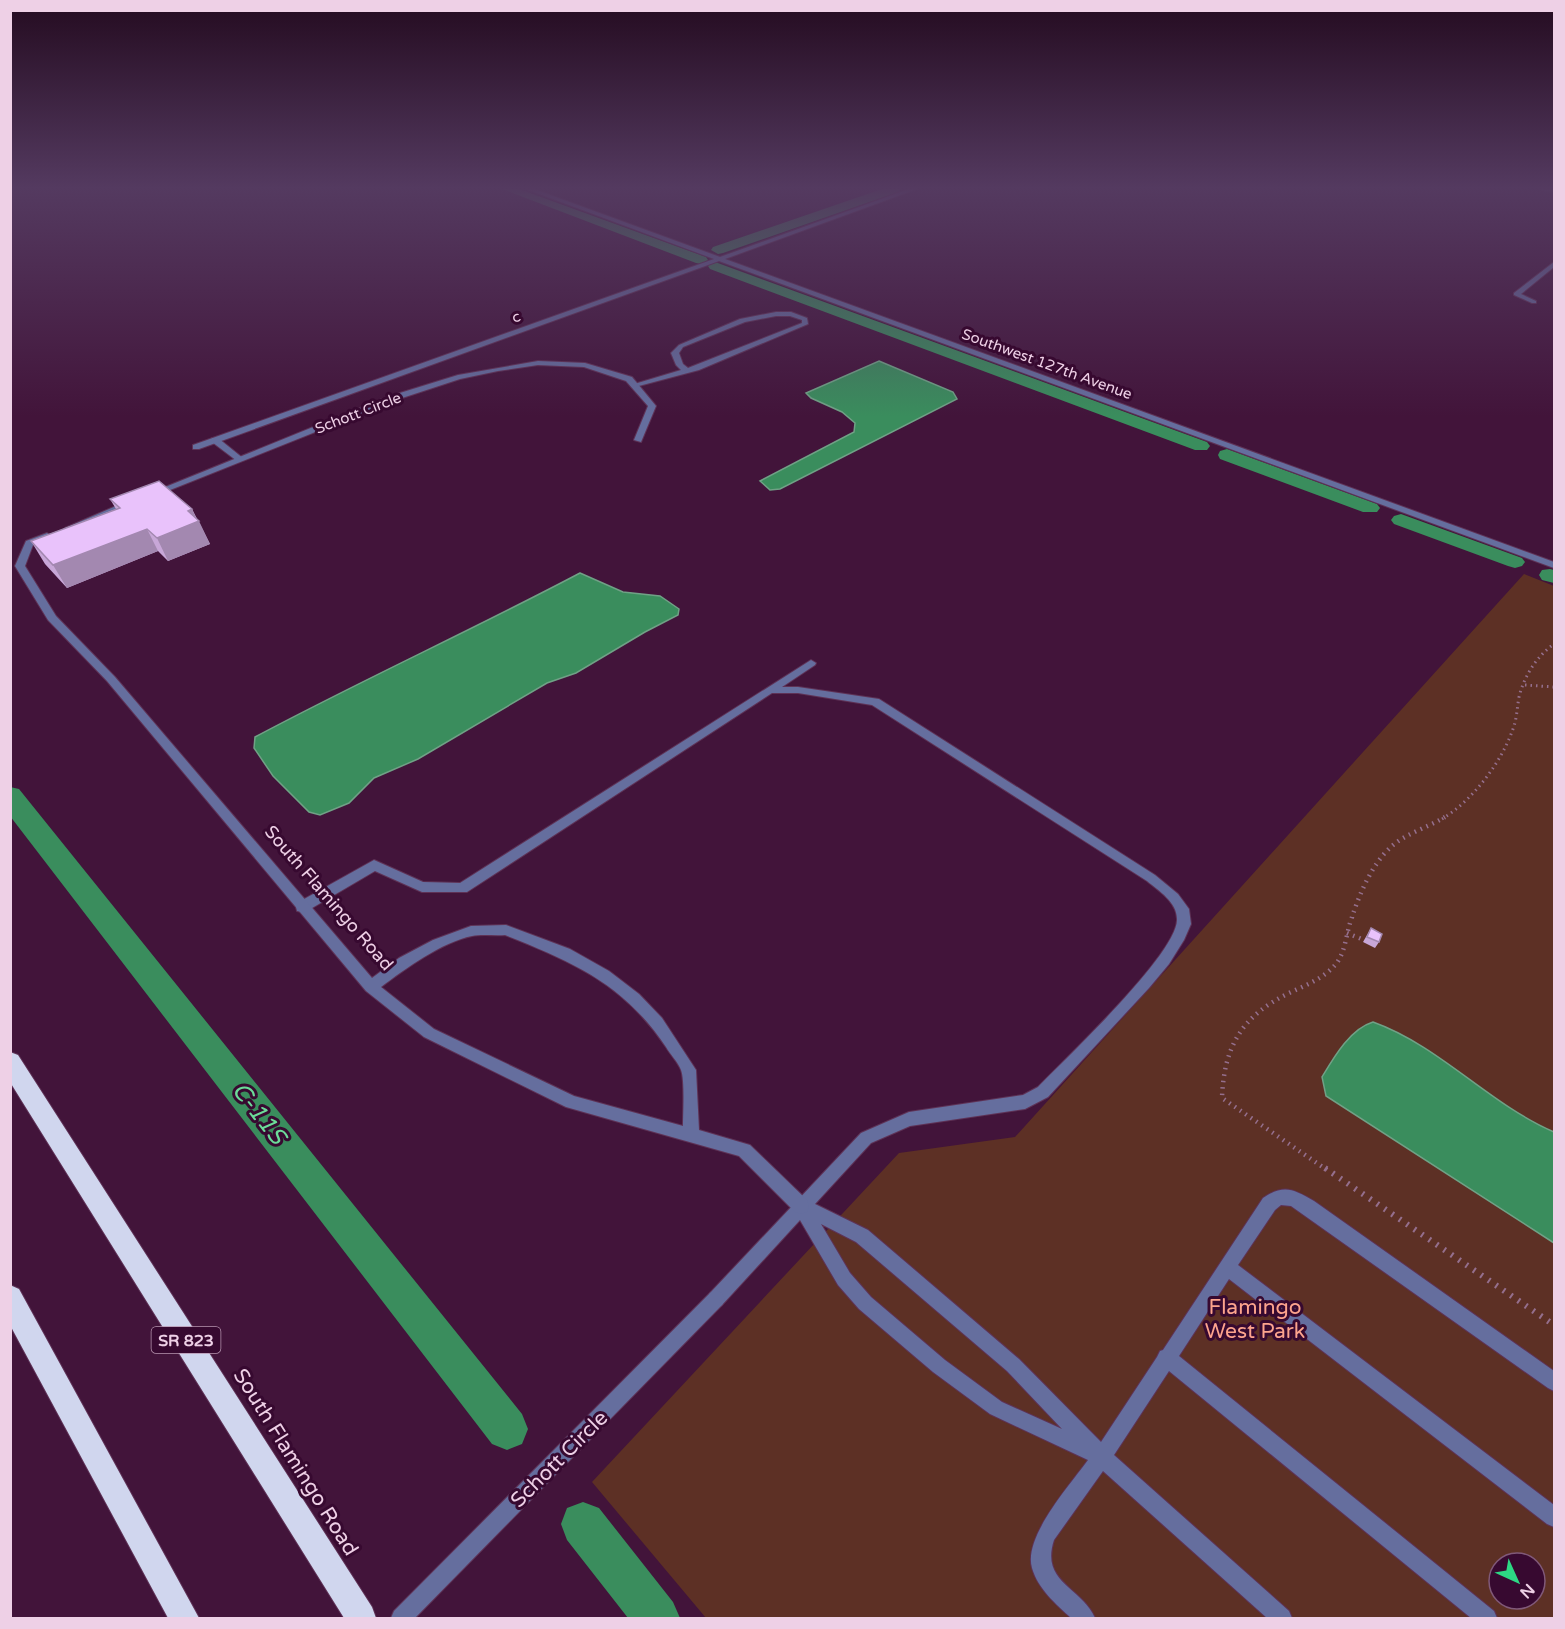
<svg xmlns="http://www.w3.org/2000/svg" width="1565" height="1629" viewBox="0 0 1565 1629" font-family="'Varela Round',sans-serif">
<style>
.green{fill:#5d3025;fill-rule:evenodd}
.water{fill:#3a8d5d;stroke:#70a186;stroke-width:1.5}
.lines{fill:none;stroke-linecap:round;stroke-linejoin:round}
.canal{fill:#3a8d5d;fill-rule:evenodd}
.lane-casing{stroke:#5e3256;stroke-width:2}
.street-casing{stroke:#5e3256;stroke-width:2}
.highway-casing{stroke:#5e3256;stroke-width:2}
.path-far2{stroke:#956f8d;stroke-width:3;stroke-dasharray:1.5 4;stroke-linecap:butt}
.path-far1{stroke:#956f8d;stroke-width:4.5;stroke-dasharray:1.5 5;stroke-linecap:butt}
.path{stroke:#956f8d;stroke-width:6;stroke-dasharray:2 7;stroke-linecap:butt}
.lane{fill:#656e9e;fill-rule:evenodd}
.street{fill:#656e9e;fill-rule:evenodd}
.highway{fill:#d0d6ee;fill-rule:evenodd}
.wall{fill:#c8a7d8}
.shaded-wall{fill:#a388b0}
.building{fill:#e9c2fb;stroke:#a388b0;stroke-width:1.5}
.labels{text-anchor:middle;stroke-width:6;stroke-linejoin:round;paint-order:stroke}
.far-street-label{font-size:15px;fill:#eed0e6;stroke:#370930}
.shield{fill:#370930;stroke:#b794af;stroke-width:1.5}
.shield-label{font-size:16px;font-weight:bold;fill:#eed0e6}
.street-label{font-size:18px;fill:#eed0e6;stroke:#370930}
.near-park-label{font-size:21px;fill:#fda48d;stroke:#370930}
.near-street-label{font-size:21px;fill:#eed0e6;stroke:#370930}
.near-water-label{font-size:24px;font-style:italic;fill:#6cdb99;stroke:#370930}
</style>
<rect width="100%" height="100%" fill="#42143a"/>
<path class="green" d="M1524,574L1554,586V1618H706L592,1482L899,1153L1015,1137ZM1499,1563H1535V1599H1499Z"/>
<path class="water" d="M879,361L953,392L957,399L780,489L770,490L760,481L854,432L855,423L842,412L811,398L806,393Z
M580,573L623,592L660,596L679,609L678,615L645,632L576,673L547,683L418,759L374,778L349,803L320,815L309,812L273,776L254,748L255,737C362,680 472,630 580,573Z
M1373,1022C1440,1046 1489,1104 1554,1132V1243L1326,1096L1322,1077C1334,1057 1350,1029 1373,1022Z"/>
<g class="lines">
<path class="canal" d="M502,189H519L706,257L708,260L701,264L696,263Z
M882,189H900L898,192L723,253L718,254L711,250L713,247Z
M715,262L1207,442L1210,446L1207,450H1195L710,269L708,266L710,263Z
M1227,449L1377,504L1380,508L1377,512H1363L1220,459L1218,455L1220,451Z
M1401,514L1522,558L1525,562L1522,566L1515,568L1508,566L1394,524L1391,520L1394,516Z
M1550,569L1554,570V583L1542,580L1539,575L1542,570Z
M10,787L19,789L522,1414L528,1429L522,1444L507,1450L492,1444L10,816Z
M583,1502L599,1508L673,1602L680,1618H628L567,1540L561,1524L567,1508Z"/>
<g class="lane-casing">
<path id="lane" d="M1554,262V267L1521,294L1536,301V303H1532L1514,295V293Z
M776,312H791L807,318L808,324L699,370L635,387L631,385L681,370L676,365L671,353L679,345L740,319ZM776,316H790L802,320V323L693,366L688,368L683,364L679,353L683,347L745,322Z
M212,438H218L244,459L237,461L212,442Z
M811,660L816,663L815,665L782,687H798L879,699L1155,875L1178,894L1189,909L1191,924L1184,940L1169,964L1149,988L1048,1097L1025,1109L910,1126L871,1143L815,1204L868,1230L1019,1359L1101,1442L1157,1357L1160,1351L1163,1350L1263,1198C1284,1184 1293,1189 1314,1201L1554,1371V1391L1548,1388L1291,1206L1281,1205L1275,1210L1238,1265L1554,1505V1527L1547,1524L1229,1279L1179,1356L1494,1611L1497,1618H1471L1169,1371L1114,1455L1289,1611L1292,1618H1267L1103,1471L1054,1540C1040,1583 1082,1587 1095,1618H1071C1056,1604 1038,1589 1032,1568C1023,1537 1070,1485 1088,1460L990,1414L933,1372L859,1309L838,1285L800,1220L722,1305L716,1308L710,1305L707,1299L710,1293L861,1133L909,1112L1023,1095L1038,1087C1064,1060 1179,952 1177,919C1177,902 1159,891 1147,881L872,705L798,693H772L467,892H422L375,871L307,911L302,912L297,911L296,907L297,903L374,860L423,882L460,883ZM821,1224L856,1242L1007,1371L1062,1429L1002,1402L945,1360L871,1297L850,1273Z"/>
</g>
<g class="street-casing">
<path id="street" d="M526,189H534L720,257L909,189H917L725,259L1554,562V568L719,261L199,449H193V445L714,259Z
M1541,189L1554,190V192L1542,190Z
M538,361L585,363L632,377L656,406L641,442L634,440L648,406L626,381L584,367L538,365L498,371L460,379L393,401L155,496L148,494L387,397L458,375Z
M130,500L134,503L133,505L72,530L69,531L65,528Z
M47,533L52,536L33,545L25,566L56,616L115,677L372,978L399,958L433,940L471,926L506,925L570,949L609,971L639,994L662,1018L696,1070L699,1130L750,1145L807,1200L809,1206L807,1212L801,1214L795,1212L739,1156L566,1107L424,1037L366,991L107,681L48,620L15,566L26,541ZM505,935C573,962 624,984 666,1047C670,1054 678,1062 681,1070C685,1080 683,1113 683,1126L574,1096L434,1029L381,987C405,969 442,942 472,936C482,934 495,936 505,935Z
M716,1290L722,1293L725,1299L722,1305L415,1618H391L394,1611L710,1293Z"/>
</g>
<g class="highway-casing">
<path id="highway" d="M10,1052L18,1055L372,1607L376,1618H344L10,1082Z
M10,1285L19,1289L199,1618H168L10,1325Z"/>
</g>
<path class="path-far2" d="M1525,685L1554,687
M1442,819C1473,800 1501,763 1513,729C1517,718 1517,708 1519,697C1524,676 1537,656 1554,644"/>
<path class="path-far1" d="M1347,933L1364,940
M1327,1170L1222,1098C1224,1046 1242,1016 1289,993C1306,985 1323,979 1336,964C1346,951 1346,933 1352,917C1361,890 1375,856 1400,840C1414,831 1430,826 1445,817"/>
<path class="path" d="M1325,1168L1554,1325"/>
<use href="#lane" class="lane"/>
<use href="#street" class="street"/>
<use href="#highway" class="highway"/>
</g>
<path class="wall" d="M110,499L192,509L210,544L168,561L158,551L67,588L45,564L31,541L116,509Z
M1371,928L1379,942L1375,948L1363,942Z"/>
<path class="shaded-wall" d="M192,509L198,522L199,521L210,544L168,561L157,538L188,511Z
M147,529L158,551L67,588L53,565Z"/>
<path class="building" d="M159,481L192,509L188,511L199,521L157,538L147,529L53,565L31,541L120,508L110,499Z
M1371,928L1382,934L1379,942L1367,937Z"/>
<linearGradient id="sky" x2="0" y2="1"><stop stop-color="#240b20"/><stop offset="0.45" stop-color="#543a60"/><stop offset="1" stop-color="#543a60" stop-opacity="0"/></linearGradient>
<rect width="1565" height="417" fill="url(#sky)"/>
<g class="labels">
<g class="far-street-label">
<text transform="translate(516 317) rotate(-20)" y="5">c</text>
<text transform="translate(1047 364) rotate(20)" y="5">Southwest 127th Avenue</text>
<text transform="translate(358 413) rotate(-21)" y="5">Schott Circle</text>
</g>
<rect class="shield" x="151.5" y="1327" width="69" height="26" rx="4.5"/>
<g class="shield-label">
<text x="186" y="1346">SR 823</text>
</g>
<g class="street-label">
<text transform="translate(329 898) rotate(49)" y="6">South Flamingo Road</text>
</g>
<g class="near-park-label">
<text x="1255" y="1314">Flamingo<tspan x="1255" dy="24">West Park</tspan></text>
</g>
<g class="near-street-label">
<text transform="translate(559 1459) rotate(-45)" y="7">Schott Circle</text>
<text transform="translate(296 1462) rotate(58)" y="7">South Flamingo Road</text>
</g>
<g class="near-water-label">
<text transform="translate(259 1113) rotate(52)" y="8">C-11S</text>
</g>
</g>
<rect width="1565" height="1629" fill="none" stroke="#eed0e6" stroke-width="24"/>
<g transform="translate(1517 1581) rotate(135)"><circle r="28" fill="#370930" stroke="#805979" stroke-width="1.5"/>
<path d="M0-4.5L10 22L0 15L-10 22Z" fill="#2dd884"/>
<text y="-9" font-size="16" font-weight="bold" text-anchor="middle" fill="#eed0e6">N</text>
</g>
</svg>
